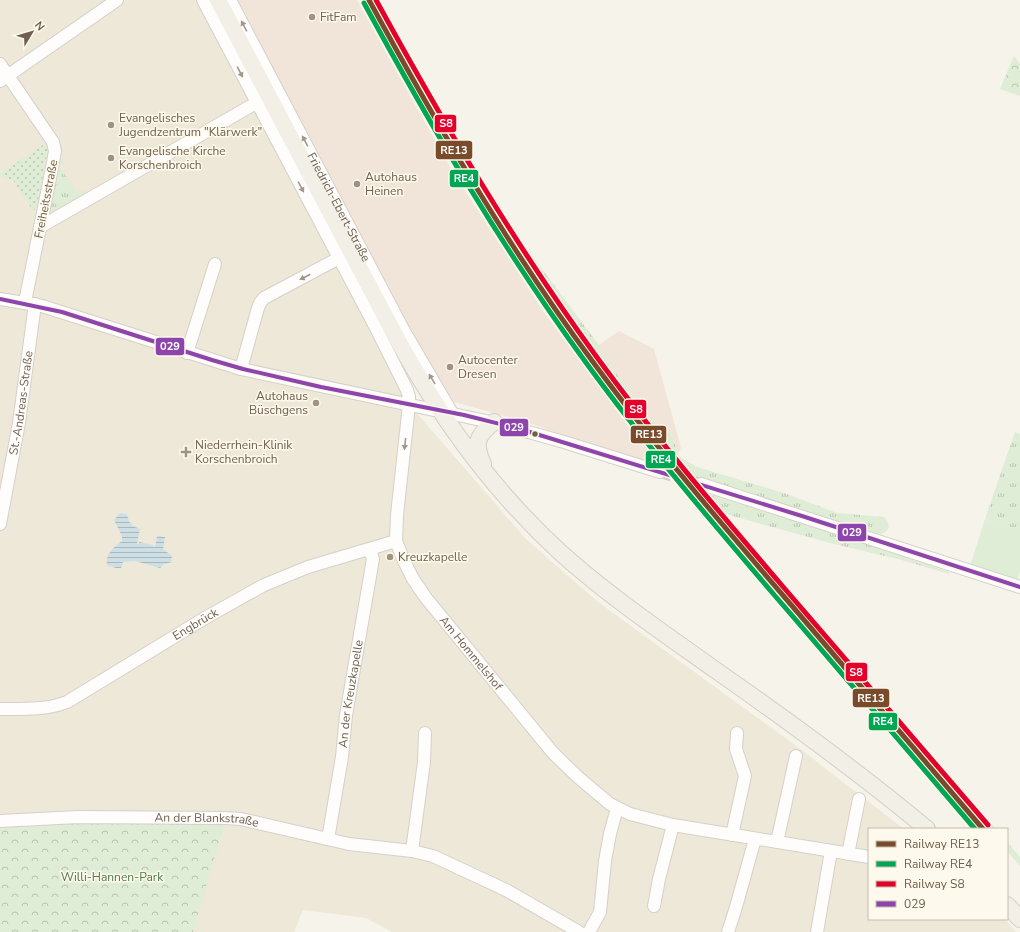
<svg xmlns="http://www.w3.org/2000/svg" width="1020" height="932" viewBox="0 0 1020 932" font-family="'Nunito Sans',sans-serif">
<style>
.residential{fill:#eee8d8}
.commercial{fill:#f0e5d8}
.grass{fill:url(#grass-tufts)}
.forest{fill:url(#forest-crowns)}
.park{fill:url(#park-dots)}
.garden{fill:#dfecd6}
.water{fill:url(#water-rules)}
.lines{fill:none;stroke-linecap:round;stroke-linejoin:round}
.minor-tunnel{stroke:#d5cec3;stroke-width:12;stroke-dasharray:12 6;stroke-linecap:butt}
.minor-casing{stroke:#d5d0c9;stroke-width:14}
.major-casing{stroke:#d4cfc7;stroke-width:18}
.minor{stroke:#fefdfc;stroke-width:12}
.major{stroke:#f1efe6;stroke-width:16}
.bus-1-casing{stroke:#fdf9ec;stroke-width:7}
.bus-1{stroke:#8e44ad;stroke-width:4}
.rail-1-casing{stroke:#fdf9ec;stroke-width:8}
.rail-2-casing{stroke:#fdf9ec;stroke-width:8}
.rail-3-casing{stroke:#fdf9ec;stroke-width:8}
.rail-1{stroke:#7a4b2a;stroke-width:5}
.rail-2{stroke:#00a651;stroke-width:5}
.rail-3{stroke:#e4002b;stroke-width:5}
.oneway{fill:#a2978a}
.poi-dot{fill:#a09384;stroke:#fdf9ec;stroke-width:1.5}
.bus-dot{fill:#71604d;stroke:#fdf9ec;stroke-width:1.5}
.labels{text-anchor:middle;stroke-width:3;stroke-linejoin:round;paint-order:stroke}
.poi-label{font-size:12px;fill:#71604d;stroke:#fdf9ec;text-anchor:start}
.street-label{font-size:12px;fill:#71604d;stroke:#fdf9ec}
.park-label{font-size:12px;fill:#507b49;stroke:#fdf9ec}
.line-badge{stroke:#fdf9ec;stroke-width:1.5}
.badge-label{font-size:11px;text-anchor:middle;font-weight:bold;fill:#fff}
</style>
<defs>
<pattern id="grass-tufts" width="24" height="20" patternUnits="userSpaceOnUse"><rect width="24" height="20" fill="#dfecd6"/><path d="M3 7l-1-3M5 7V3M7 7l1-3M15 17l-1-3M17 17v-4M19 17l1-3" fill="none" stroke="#b9c3b0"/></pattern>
<pattern id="forest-crowns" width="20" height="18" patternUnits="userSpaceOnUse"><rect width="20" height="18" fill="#dfecd6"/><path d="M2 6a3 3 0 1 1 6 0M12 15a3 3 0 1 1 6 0" fill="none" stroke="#b9c3b0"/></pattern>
<pattern id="park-dots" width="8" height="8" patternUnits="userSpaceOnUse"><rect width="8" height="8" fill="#dfecd6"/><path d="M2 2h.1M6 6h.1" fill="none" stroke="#b9c3b0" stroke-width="1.8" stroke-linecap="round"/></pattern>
<pattern id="water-rules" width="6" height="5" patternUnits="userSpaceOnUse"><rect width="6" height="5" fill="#cddfe4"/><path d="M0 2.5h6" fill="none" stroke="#abb8bb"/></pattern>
</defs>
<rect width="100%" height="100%" fill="#f6f3ea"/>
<path class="residential" d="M0,0H202L408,403L526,539L598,602L795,745L904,829H869V919H1005L1016,932H392L366,918L303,910L294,932H193L0,816Z"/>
<path class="commercial" d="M231,0H357L418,110L453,172L543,311L626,423L664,470L523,421L454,402L441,389Z
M619,331L654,349L681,448L678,454L671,432L662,435L599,350V345Z"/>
<path class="grass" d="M62,158L64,162L59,166L77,192L83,189L87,194L50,213L58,160Z
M503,217L599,345V350L662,435L671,432L678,454L683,459L697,467L784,493L837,513L884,517C893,527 888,534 876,534L696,480L699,491L629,406L579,337L516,245L500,219Z
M1015,432L1020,434V531L985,519Z
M700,492L816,527L949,572V574L898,559L834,544L725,514L996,829H988L754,558Z
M1007,842L1020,857V866L1007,851Z"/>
<path class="forest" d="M1014,56L1020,64V96L1000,89Z
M60,822H225L193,932H0V827Z"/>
<path class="park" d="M46,143L48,150L36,210L32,209L13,180L0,176V174Z"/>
<path class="garden" d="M985,519L1020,531V571L1017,582L970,566Z"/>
<path class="water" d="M120,513L127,514C129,523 131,526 140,529L137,544H139V542L153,545V547H155L157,536L165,537L163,549L171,555L172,557L171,560L172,562L164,564L160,568L135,561L123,562L121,568H116L107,565C105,554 114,547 122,541V536L114,520Z"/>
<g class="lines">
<path class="minor-tunnel" d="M660,472L701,484"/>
<g class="minor-casing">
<g id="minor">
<path id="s1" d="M203,0L377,330L407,390L409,397V405L397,515L396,541L403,559L413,579L426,598L553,753L579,778L610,804L630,814L673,825L869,857"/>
<path id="s2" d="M230,0L404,331L452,413"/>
<path d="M0,64L53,142L55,151L52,168L25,302"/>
<path d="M0,81L117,0"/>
<path d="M40,227L256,103"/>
<path d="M0,299L42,306L241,369L500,424L564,442L660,472"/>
<path d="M187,353L215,264"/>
<path d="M241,369L258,308L260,303L264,298L339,258"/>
<path d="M701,484L1020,587"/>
<path id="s3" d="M0,524L19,423L35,304"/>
<path id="s4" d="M0,709C22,709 47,710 67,702L205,618L264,585L308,567L396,541"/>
<path id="s5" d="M0,821L78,817L225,818L241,819L349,844L412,851L433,856L506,890L579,932"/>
<path d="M732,835L745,776L736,749L737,733"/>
<path id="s6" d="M328,839L342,757L346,715L373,559L370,549"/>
<path d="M777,842L796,756"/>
<path d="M412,851L424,762L425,733"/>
<path d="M848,854L859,799"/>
<path d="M654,906L659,879L673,825"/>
<path d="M589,932L600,912L605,861L610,834L617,808"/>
<path d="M728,932L736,907L755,839"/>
<path d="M817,932L831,851"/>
</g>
</g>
<g class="major-casing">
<path id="major" d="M218,0L394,333C438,415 492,490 561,553C609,596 662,632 714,669C787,720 859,772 927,829
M483,464C474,444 476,436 494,422
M1007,905L1020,919"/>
</g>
<use href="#minor" class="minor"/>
<use href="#major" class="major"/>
<g class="bus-1-casing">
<path id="bus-1" d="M0,299L62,312L212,360L243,369L321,387L464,415L520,429L802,516L1020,587"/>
</g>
<use href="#bus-1" class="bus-1"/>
<g class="rail-1-casing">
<path id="rail-1" d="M369,0C437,125 508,247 593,362C654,445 720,522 787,600C852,676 918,753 983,829"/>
</g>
<g class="rail-2-casing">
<path id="rail-2" d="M364,3C432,128 502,248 587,364C646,445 711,521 776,597C843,674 909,752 975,829"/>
</g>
<g class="rail-3-casing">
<path id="rail-3" d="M376,0C444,124 513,242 596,356C655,437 720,513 785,589C853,668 920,746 988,825"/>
</g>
<use href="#rail-1" class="rail-1"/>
<use href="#rail-2" class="rail-2"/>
<use href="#rail-3" class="rail-3"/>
</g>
<defs><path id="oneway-solid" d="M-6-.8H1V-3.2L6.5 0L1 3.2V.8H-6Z"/></defs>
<g class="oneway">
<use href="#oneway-solid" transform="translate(244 26) rotate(-118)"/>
<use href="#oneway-solid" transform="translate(240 72) rotate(62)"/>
<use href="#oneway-solid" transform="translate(305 141) rotate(-118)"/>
<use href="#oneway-solid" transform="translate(301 187) rotate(62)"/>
<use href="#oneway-solid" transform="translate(305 277) rotate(152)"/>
<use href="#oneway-solid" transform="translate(432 379) rotate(-121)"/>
<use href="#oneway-solid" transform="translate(405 444) rotate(96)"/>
</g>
<g class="poi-dot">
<circle cx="312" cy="17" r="4"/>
<circle cx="111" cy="125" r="4"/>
<circle cx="111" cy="158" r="4"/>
<circle cx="357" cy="184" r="4"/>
<circle cx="450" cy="367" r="4"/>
<circle cx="316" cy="403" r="4"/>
<path d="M184 446h4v4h4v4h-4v4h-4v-4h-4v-4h4z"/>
<circle cx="390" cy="557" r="4"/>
</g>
<circle class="bus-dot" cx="535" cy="434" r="3.5"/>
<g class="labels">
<g class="poi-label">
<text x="320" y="21">FitFam</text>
<text x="119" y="122">Evangelisches<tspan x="119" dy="14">Jugendzentrum "Klärwerk"</tspan></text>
<text x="119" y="155">Evangelische Kirche<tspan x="119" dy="14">Korschenbroich</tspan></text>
<text x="365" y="181">Autohaus<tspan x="365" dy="14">Heinen</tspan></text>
<text x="458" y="364">Autocenter<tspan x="458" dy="14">Dresen</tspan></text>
<text x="308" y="400" text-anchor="end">Autohaus<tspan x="308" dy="14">Büschgens</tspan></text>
<text x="195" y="449">Niederrhein-Klinik<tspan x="195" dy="14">Korschenbroich</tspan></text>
<text x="398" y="561">Kreuzkapelle</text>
</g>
<g class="street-label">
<text transform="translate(46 199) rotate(-79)" y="4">Freiheitsstraße</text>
<text dy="4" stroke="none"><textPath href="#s2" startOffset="234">Friedrich-Ebert-Straße</textPath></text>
<text dy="4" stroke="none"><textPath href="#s3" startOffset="123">St.-Andreas-Straße</textPath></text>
<text dy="4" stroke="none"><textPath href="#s4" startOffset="218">Engbrück</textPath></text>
<text dy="4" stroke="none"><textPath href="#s1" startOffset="728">Am Hommelshof</textPath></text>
<text dy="4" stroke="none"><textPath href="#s6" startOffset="147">An der Kreuzkapelle</textPath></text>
<text dy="4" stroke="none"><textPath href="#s5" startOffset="207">An der Blankstraße</textPath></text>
</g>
<g class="park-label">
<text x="112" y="881">Willi-Hannen-Park</text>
</g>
</g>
<g class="line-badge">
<rect x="434" y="114" width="23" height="19" rx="4" fill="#e4002b"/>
<rect x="435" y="140" width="38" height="20" rx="4" fill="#7a4b2a"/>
<rect x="449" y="169" width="30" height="19" rx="4" fill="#00a651"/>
<rect x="155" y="337" width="30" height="19" rx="4" fill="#8e44ad"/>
<rect x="624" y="399" width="23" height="20" rx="4" fill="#e4002b"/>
<rect x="499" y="418" width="30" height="19" rx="4" fill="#8e44ad"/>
<rect x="630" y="425" width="37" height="19" rx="4" fill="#7a4b2a"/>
<rect x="645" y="450" width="31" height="19" rx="4" fill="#00a651"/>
<rect x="837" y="523" width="30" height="19" rx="4" fill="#8e44ad"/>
<rect x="845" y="662" width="23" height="20" rx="4" fill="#e4002b"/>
<rect x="852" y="688" width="38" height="20" rx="4" fill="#7a4b2a"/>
<rect x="868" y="712" width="30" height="19" rx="4" fill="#00a651"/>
</g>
<g class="badge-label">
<text x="446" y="127">S8</text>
<text x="454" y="154">RE13</text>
<text x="464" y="182">RE4</text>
<text x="170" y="350">029</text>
<text x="636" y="413">S8</text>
<text x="514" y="431">029</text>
<text x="649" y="438">RE13</text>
<text x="661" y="463">RE4</text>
<text x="852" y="536">029</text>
<text x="856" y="676">S8</text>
<text x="871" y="702">RE13</text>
<text x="883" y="725">RE4</text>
</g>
<rect x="868" y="828" width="140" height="92" fill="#fdf9ec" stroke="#c5bcac"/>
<rect x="876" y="841" width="20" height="6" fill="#7a4b2a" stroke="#c5bcac"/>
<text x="904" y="848" font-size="12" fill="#71604d">Railway RE13</text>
<rect x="876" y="861" width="20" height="6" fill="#00a651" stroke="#c5bcac"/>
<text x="904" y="868" font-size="12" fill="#71604d">Railway RE4</text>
<rect x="876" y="881" width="20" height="6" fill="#e4002b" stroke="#c5bcac"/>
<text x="904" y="888" font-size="12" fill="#71604d">Railway S8</text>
<rect x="876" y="901" width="20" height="6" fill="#8e44ad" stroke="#c5bcac"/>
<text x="904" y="908" font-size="12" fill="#71604d">029</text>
<g transform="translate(32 32) rotate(52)" stroke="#fdf9ec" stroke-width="3" paint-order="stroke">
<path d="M0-3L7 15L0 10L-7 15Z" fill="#71604d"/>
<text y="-6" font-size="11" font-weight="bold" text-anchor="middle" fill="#71604d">N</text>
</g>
</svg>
